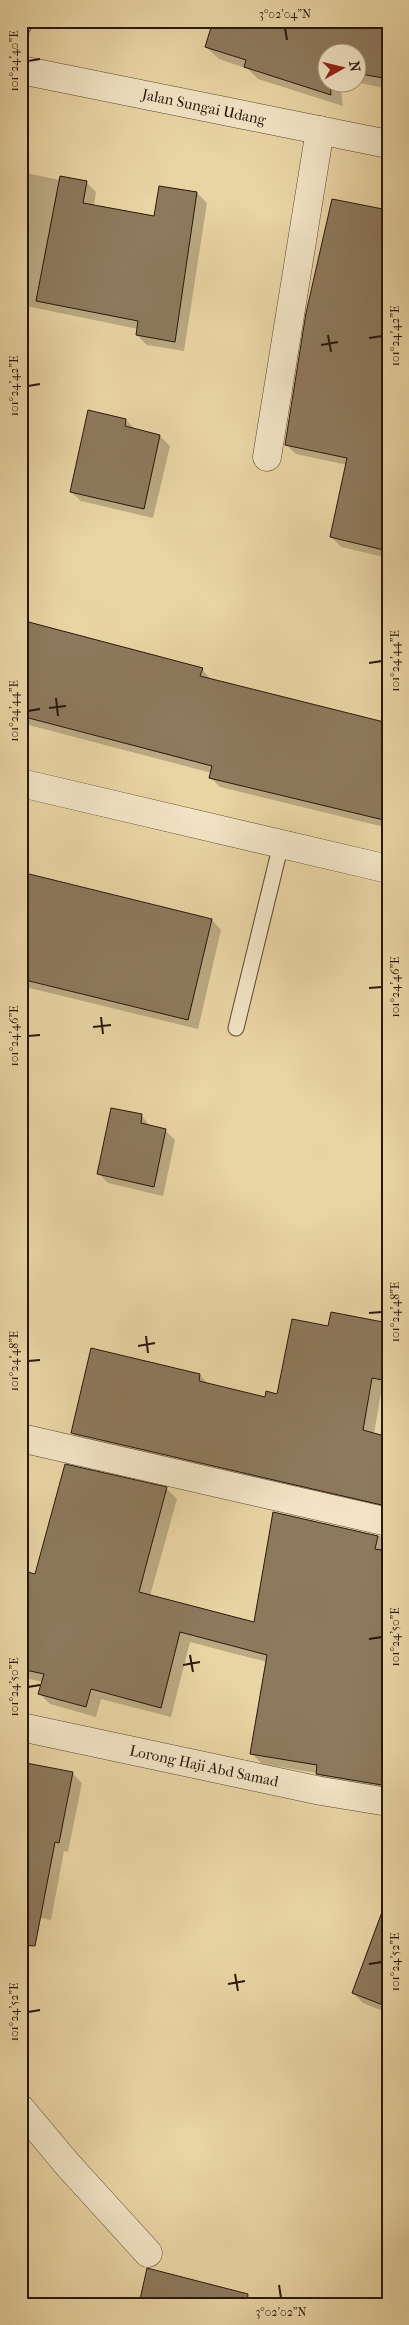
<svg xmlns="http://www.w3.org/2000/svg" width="409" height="2325" viewBox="0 0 409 2325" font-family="'IM FELL French Canon',serif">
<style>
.shadow{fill:#0003}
.building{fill:#8d795c;stroke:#29170d}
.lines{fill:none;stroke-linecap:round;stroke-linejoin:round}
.service-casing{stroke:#594633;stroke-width:17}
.minor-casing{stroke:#594633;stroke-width:29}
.tertiary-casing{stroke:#594633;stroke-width:29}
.service{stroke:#f1e3c4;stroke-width:15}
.minor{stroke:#f1e3c4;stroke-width:28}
.tertiary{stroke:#f1e3c4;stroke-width:28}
.ticks{fill:none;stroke:#29170d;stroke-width:2}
.labels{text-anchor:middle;stroke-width:5;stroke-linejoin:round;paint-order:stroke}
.street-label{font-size:15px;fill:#29170d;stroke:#f1e3c4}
.neatline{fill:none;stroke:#29170d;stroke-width:2}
.ticks-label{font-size:12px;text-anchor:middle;fill:#29170d}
</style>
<rect width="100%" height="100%" fill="#e9d4a4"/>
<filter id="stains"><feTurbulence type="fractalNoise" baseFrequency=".004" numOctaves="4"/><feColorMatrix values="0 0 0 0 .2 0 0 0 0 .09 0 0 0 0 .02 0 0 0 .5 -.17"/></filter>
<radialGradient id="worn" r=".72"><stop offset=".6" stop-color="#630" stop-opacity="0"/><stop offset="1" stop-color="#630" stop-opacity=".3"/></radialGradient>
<path class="shadow" d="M388,21V89L356,82V52H326V82H340L343,106L258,79L248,69L219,59L206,47Z
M21,172L60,180L86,182L96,192L94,206L155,218L197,193L207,203L184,351L147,345L137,335L138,329L21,305Z
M388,212V558L341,547L331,537L347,465L296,454L286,445Z
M126,420L136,430L160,436L170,446L153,518L81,501L71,492Z
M21,622L202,669L211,680L388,724V828L220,787L211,778L212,773L21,723Z
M21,873L212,920L221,930L198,1029L21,986Z
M112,1109L142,1116L151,1127L165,1130L175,1140L163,1196L108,1183L99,1174Z
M388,1324V1389L382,1387L374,1434L388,1438V1513L83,1443L72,1433L200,1375L209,1385L266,1399L278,1396L329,1327Z
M167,1489L177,1499L150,1596L255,1623L274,1513L388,1538V1794L327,1784L317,1773L262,1764L252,1754L267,1662L190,1642L171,1717L101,1699L96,1717L50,1704L40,1694L43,1682L21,1677V1572L36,1575Z
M72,1773L82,1783L68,1852L64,1851L51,1920L21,1914Z
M388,1899V2013L363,2003L353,1993Z"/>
<path class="building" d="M213,21H388V79L356,73V52H326V82H330L331,95L244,67L246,60L205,47Z
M60,176L87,181L83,203L154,216L159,186L197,192L175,342L136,335L138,321L36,301Z
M332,199L388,210V551L330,537L347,458L285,445L306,313Z
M88,410L126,419L125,426L160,435L144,509L70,492Z
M21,620L203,668L200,676L388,723V821L209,778L212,766L21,716Z
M21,872L212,919L188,1020L21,979Z
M111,1108L142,1114L141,1123L166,1129L154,1187L97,1174Z
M331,1312L388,1323V1381L372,1378L363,1430L388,1437L386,1506L71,1433L91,1348L200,1374L199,1381L265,1397L266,1391L277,1394L292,1319L328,1326Z
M65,1464L167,1487L139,1592L254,1622L273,1512L378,1536L375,1549L388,1551V1786L316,1774L317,1765L250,1754L267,1655L180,1632L161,1708L91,1689L86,1707L38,1694L44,1674L21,1669V1570L35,1574Z
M21,1762L73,1772L59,1843L55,1842L35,1946L21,1945Z
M385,1904H388V2007L352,1993Z
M147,2268L248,2294L247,2304H139Z"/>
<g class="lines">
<g class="service-casing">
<path id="service" d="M21,30L26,21
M236,1028L281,844"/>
</g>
<g class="minor-casing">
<path id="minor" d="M267,457L320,130
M21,783L388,869
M21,1438L388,1522
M21,1727L321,1791L388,1802
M21,2109L68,2165L148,2253"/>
</g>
<g class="tertiary-casing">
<path id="tertiary" d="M21,70L388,144"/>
</g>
<use href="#service" class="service"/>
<use href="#minor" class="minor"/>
<use href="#tertiary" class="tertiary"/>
</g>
<path class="ticks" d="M285,28L287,40M28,61L40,59M328,335L331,352M369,338L382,336M321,345L338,342M28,386L40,384M369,663L382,661M56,698L58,716M49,708L66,706M28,711L40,709M369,988L382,987M101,1017L103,1034M93,1027L111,1025M28,1036L40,1035M369,1313L382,1312M146,1336L148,1353M138,1346L155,1343M28,1361L40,1360M369,1639L382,1637M190,1655L193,1672M183,1665L200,1662M28,1687L40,1685M369,1964L382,1962M235,1974L238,1991M228,1984L245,1981M28,2012L40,2010M279,2285L281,2298"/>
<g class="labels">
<g class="street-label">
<text transform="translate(204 107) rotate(12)" y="5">Jalan Sungai Udang</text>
<text transform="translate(204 1766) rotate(12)" y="5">Lorong Haji Abd Samad</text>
</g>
</g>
<rect width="409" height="2325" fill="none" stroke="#e9d4a4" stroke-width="55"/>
<g transform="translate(342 68) rotate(82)"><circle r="24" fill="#f1e3c4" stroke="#a1917b"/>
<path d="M0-4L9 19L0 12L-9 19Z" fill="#8f2418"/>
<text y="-8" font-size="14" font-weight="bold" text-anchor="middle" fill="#29170d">N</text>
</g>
<rect x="28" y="28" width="354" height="2270" class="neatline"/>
<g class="ticks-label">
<text x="285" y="18">3°02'04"N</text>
<text transform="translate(14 61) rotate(-90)" y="4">101°24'40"E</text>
<text transform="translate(395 336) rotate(-90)" y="4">101°24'42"E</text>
<text transform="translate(14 386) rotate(-90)" y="4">101°24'42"E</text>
<text transform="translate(395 661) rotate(-90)" y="4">101°24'44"E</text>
<text transform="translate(14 711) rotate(-90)" y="4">101°24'44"E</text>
<text transform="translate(395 987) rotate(-90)" y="4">101°24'46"E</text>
<text transform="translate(14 1036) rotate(-90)" y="4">101°24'46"E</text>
<text transform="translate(395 1312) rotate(-90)" y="4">101°24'48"E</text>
<text transform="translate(14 1361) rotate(-90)" y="4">101°24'48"E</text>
<text transform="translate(395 1637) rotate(-90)" y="4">101°24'50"E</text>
<text transform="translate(14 1687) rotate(-90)" y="4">101°24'50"E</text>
<text transform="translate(395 1962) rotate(-90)" y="4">101°24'52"E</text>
<text transform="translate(14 2012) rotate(-90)" y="4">101°24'52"E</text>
<text x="281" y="2316">3°02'02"N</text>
</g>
<rect width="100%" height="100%" filter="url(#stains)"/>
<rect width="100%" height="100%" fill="url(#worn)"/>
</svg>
